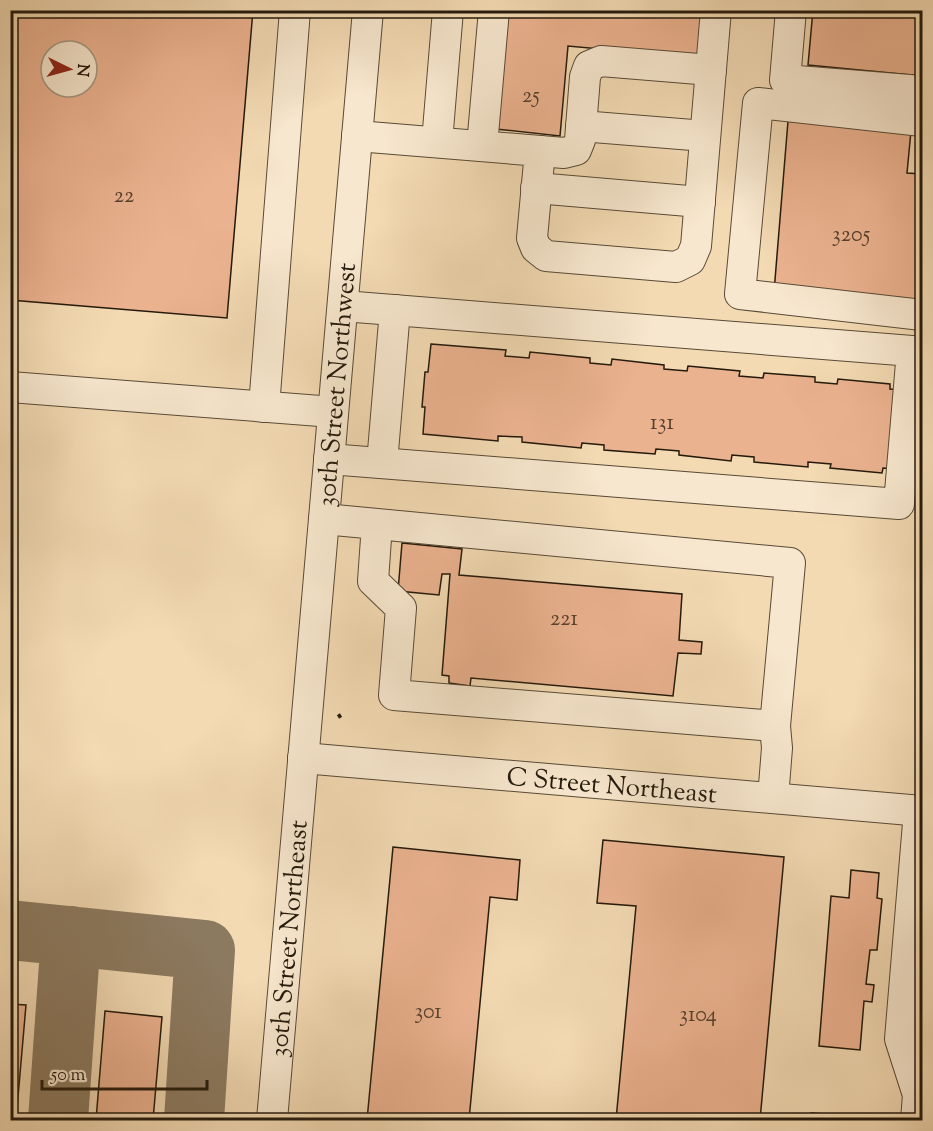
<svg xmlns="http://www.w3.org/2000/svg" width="933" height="1131" viewBox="0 0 933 1131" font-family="'Sorts Mill Goudy',serif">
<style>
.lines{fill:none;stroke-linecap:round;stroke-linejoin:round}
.taxiway{stroke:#8c7a60;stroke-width:60}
.building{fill:#ebb28f;stroke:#241a0c;stroke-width:1.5;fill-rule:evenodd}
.minor-casing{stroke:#584a36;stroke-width:32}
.path{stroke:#241a0c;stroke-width:4;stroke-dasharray:4.5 3;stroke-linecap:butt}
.minor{stroke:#f7e7ce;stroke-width:30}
.labels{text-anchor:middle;stroke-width:5;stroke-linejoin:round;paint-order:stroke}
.number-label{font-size:22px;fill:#56402d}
.street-label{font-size:26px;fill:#241a0c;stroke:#f7e7ce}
</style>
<rect width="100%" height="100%" fill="#f3dab3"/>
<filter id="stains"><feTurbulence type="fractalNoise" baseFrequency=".00333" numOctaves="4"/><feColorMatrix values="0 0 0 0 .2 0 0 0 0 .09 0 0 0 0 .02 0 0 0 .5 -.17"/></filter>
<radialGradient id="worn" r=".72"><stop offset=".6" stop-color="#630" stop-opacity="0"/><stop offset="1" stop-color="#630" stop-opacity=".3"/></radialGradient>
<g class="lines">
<path class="taxiway" d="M10,930L205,950L194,1120
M58,1120L71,936"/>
</g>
<path class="building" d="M10,10H253L227,318L10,300ZM51,51H87V87H51Z
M506,10H703L699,58L568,46L560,136L496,129Z
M813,10H922V76L808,65Z
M788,121L911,131L907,173L922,174V304L774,292Z
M431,344L506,350L505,356L529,358L530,352L590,358V363L611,365L612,359L664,365V369L687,371L688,366L740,371L739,376L763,378L764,373L815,377V382L837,384L838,379L890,384V389L902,390L895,469L883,468L882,473L830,468L831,464L808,462V467L754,462V457L732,455L731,461L679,455V451L656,449L655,454L604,450V445L582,443L581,448L522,442V437L498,436V441L423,434L425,407H422L425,372H428Z
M402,543L462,549L459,575L682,594L679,640L702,642L701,654L678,653L673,696L471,678L470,686L449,683V676L442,675L450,574H442L439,595L398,591Z
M603,840L784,857L760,1120H616L636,906L597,903Z
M393,847L520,860L517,900L490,897L469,1120H367Z
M851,870L879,873L877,898L882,899L877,950H870L866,984L874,985L872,1002L864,1001L860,1050L819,1046L831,896L849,898Z
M10,1004L26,1005L16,1120H10Z
M105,1011L162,1017L153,1120H96Z
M811,1113L871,1117V1120H810Z"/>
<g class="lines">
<g class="minor-casing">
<g id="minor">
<path d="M791,10L785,80L922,91"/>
<path d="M922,121L758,103L740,294L922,315"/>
<path d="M581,126L705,136"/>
<path d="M357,136L540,151L532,238L536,248L546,256L676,267L690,260L696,246L716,10"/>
<path d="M437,142L448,10"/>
<path d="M482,146L494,10"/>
<path d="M540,151L564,153L576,150L580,140L585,77L589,66L601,61L711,70"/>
<path d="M536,188L700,202"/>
<path d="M10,387L333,412"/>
<path d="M264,407L295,10"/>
<path d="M329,459L899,504L912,351L343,306"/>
<path d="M382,463L395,310"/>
<path d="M324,519L377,524L790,563L775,726L394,695L401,608L373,581L377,524"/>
<path id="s1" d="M303,758L922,811"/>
<path d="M773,798L777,748L775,726"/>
<path id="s2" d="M272,1120L368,10"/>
<path d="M916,1120L918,1095L900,1039L919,811"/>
</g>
</g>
<path class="path" d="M338,717L341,715"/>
<use href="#minor" class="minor"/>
</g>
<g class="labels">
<g class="number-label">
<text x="531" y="102">25</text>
<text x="124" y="202">22</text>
<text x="851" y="241">3205</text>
<text x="662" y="429">131</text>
<text x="564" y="625">221</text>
<text x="428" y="1018">301</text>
<text x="698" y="1021">3104</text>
</g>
<g class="street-label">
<text dy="9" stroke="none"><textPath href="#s2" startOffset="738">30th Street Northwest</textPath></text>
<text dy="9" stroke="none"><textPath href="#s1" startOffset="310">C Street Northeast</textPath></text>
<text dy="9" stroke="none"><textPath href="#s2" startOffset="182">30th Street Northeast</textPath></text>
</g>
</g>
<rect width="933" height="1131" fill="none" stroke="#f3dab3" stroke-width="36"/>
<rect x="12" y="12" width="909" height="1107" fill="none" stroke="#241a0c" stroke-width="3"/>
<rect x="18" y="18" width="897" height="1095" fill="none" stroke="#241a0c" stroke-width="1.5"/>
<g transform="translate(69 69) rotate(95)"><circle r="28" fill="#f7e7ce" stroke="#a39580" stroke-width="1.5"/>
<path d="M0-4.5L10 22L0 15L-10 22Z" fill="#8f2418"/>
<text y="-9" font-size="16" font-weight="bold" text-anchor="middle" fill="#241a0c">N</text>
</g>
<path d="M42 1080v9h165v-9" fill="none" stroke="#241a0c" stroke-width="3"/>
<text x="51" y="1080" font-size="18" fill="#241a0c" stroke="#f7e7ce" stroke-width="4.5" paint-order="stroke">50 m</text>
<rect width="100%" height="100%" filter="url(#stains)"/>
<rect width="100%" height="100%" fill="url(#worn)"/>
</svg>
